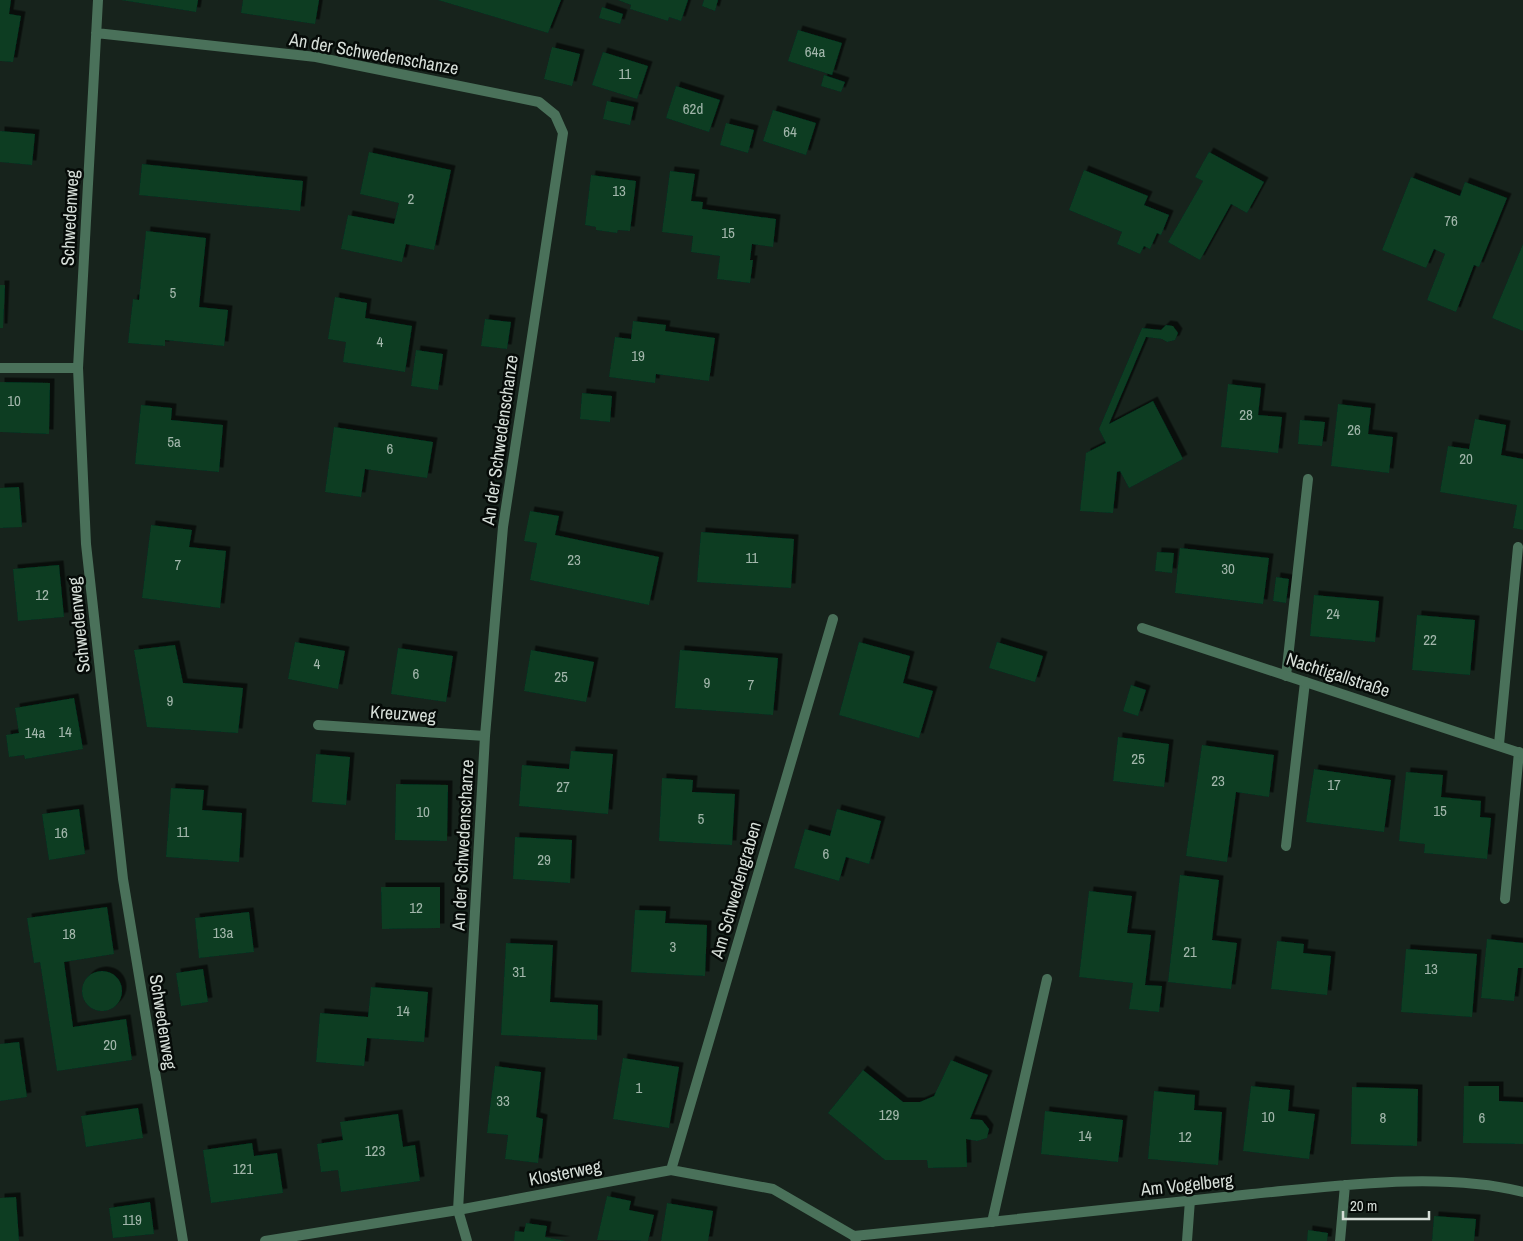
<svg xmlns="http://www.w3.org/2000/svg" width="1523" height="1241" viewBox="0 0 1523 1241" font-family="'Archivo Narrow',sans-serif">
<style>
.building{fill:#083c24;filter:url(#shadow)}
.lines{fill:none;stroke-linecap:round;stroke-linejoin:round}
.lane{stroke:#4a715a;stroke-width:10}
.street{stroke:#4a715a;stroke-width:10}
.labels{text-anchor:middle;stroke-width:5;stroke-linejoin:round;paint-order:stroke}
.number-label{font-size:15px;fill:#a2b6ab}
.street-label{font-size:18px;fill:#d6ded8;stroke:#060b08}
</style>
<defs>
<filter id="shadow"><feDropShadow dx="4.5" dy="-4.5" stdDeviation="0" flood-color="#0009"/></filter>
</defs>
<rect width="100%" height="100%" fill="#17231c"/>
<path class="building" d="M0,0H11L9,14L21,16L13,62L0,61Z
M121,0H198L196,12Z
M243,0H319L315,24L241,13Z
M438,0H561L548,33Z
M618,0H688L681,21L669,17L668,21L630,9L631,5Z
M704,0H718L715,11L702,6Z
M602,7L623,14L620,24L599,18Z
M798,30L842,43L832,75L788,61Z
M552,47L580,54L572,86L544,79Z
M603,52L648,66L637,99L592,85Z
M824,75L845,82L841,92L821,86Z
M676,86L720,100L709,132L666,118Z
M607,101L634,107L630,125L603,119Z
M773,110L816,123L806,155L763,141Z
M726,123L754,130L748,153L720,145Z
M0,131L35,134L32,165L0,162Z
M369,152L451,170L434,250L406,244L402,262L341,249L348,215L394,224L399,203L360,194Z
M1209,152L1264,182L1247,213L1231,204L1200,260L1168,242L1203,181L1195,177Z
M142,164L303,181L300,211L139,195Z
M1084,170L1148,196L1144,205L1169,215L1161,235L1157,233L1150,249L1144,246L1140,254L1117,244L1122,232L1069,210Z
M670,171L695,174L691,201L703,202L702,209L776,219L773,247L752,244L750,260H753L750,283L717,279L720,256L691,252L693,236L662,232Z
M591,175L636,181L630,231L618,230L617,233L596,230V227L585,225Z
M1411,177L1460,196L1465,182L1507,198L1479,267L1474,265L1456,312L1427,300L1445,254L1434,249L1426,268L1382,250Z
M146,231L206,238L199,307L228,310L224,346L165,340V346L128,343L133,299L139,300Z
M1523,244V331L1492,318Z
M0,285H5L3,328H0Z
M335,297L367,303L365,318L412,326L405,372L343,362L346,342L328,339Z
M485,319L511,322L507,349L481,346Z
M633,321L666,325L665,331L715,338L709,381L656,374L655,383L609,377L615,337L631,339Z
M1166,325L1173,326L1178,333L1175,340L1167,342L1162,339L1146,337L1109,424L1153,401L1183,459L1129,488L1120,471L1117,472L1113,513L1080,511L1086,453L1106,443L1099,429L1142,328L1161,330Z
M416,350L443,354L438,390L411,386Z
M0,382L50,383L49,434L0,432Z
M1228,384L1261,388L1258,415L1282,417L1278,453L1221,447Z
M582,393L612,396L610,422L580,419Z
M1338,404L1371,408L1368,434L1393,437L1389,473L1331,466Z
M141,405L172,408L171,420L223,425L219,472L135,464Z
M1475,419L1506,425L1501,455L1523,459V530L1513,528L1517,505L1440,492L1448,446L1469,449Z
M1300,420L1325,422L1322,446L1298,444Z
M334,427L433,442L427,478L365,469L361,497L325,492Z
M19,487L22,527L0,528V488Z
M530,511L559,516L555,535L659,557L649,605L530,580L537,543L524,541Z
M151,525L192,530L189,547L226,551L220,608L142,598Z
M701,532L794,539L791,588L697,582Z
M1180,548L1269,558L1263,604L1175,593Z
M1157,552L1174,553L1172,573L1155,571Z
M59,565L64,617L18,621L13,569Z
M1276,577L1289,579L1286,603L1273,601Z
M1314,595L1379,601L1375,642L1310,636Z
M1417,615L1475,620L1470,675L1412,670Z
M295,642L345,651L338,689L288,679Z
M859,642L910,656L903,683L933,691L919,738L839,715Z
M997,642L1043,656L1035,682L989,668Z
M175,645L183,683L243,688L238,733L147,727L134,650Z
M398,648L453,656L446,702L391,694Z
M531,650L594,662L586,702L524,691Z
M680,650L778,658L773,715L675,708Z
M1131,685L1146,690L1138,716L1123,711Z
M74,698L83,749L25,759L24,755L9,757L6,735L19,733L15,708Z
M1118,737L1169,744L1164,787L1113,781Z
M1202,745L1274,755L1269,797L1236,792L1227,862L1186,856Z
M571,751L613,754L608,814L519,806L522,765L569,769Z
M316,754L350,757L346,805L312,802Z
M1314,769L1391,780L1384,832L1306,822Z
M1406,772L1443,775L1441,797L1481,801L1480,817L1491,818L1487,859L1424,853L1425,844L1399,841Z
M662,778L693,780L692,792L735,794L732,845L659,841Z
M396,784L448,785L447,841L395,840Z
M171,788L204,790L202,810L242,813L239,862L166,857Z
M79,809L85,854L49,860L42,814Z
M837,809L881,821L869,864L846,857L839,881L794,868L805,829L830,836Z
M515,837L572,840L570,883L513,879Z
M1180,875L1219,880L1212,940L1237,943L1231,989L1168,982Z
M381,887H440V928L382,929Z
M1089,891L1132,896L1127,933L1151,935L1145,985L1162,986L1159,1012L1129,1009L1133,983L1079,977Z
M107,907L114,954L64,962L73,1027L126,1019L132,1060L57,1071L40,962L34,963L27,918Z
M635,910L666,911L665,923L707,925L705,976L631,972Z
M249,912L254,952L199,958L195,918Z
M1487,939L1523,943V968H1518L1514,1001L1481,998Z
M1277,941L1304,944L1303,953L1331,956L1327,995L1271,989Z
M506,943L553,945L550,1002L598,1005L597,1040L501,1035Z
M1406,949L1477,954L1472,1017L1401,1012Z
M203,969L208,1002L181,1006L176,973Z
M82 991a20 20 0 1 1 40 0a20 20 0 1 1-40 0Z
M371,987L428,992L424,1042L367,1038L364,1066L316,1062L320,1013L368,1017Z
M19,1042L27,1097L0,1101V1044Z
M623,1058L679,1067L669,1128L613,1119Z
M951,1060L988,1075L970,1119L982,1120L989,1129L987,1138L977,1141L966,1139L967,1167L928,1168L927,1160H885L828,1113L863,1070L903,1102H920L934,1096Z
M495,1066L541,1072L536,1117L543,1119L538,1163L505,1159L508,1135L487,1133Z
M1251,1086L1290,1090L1288,1111L1315,1114L1309,1159L1243,1151Z
M1464,1086H1499V1101L1523,1102V1144L1463,1143Z
M1352,1087L1418,1089L1417,1146L1351,1144Z
M1154,1091L1195,1095L1194,1110L1222,1112L1218,1165L1148,1159Z
M138,1108L143,1138L86,1147L81,1116Z
M1045,1111L1123,1120L1118,1162L1041,1154Z
M398,1114L403,1147L415,1145L420,1181L341,1192L338,1170L321,1172L317,1144L343,1140L340,1122Z
M252,1143L254,1156L277,1153L283,1193L211,1203L203,1150Z
M607,1196L631,1201L629,1210L654,1215L648,1241L597,1240Z
M16,1197L19,1241H0V1198Z
M150,1202L154,1234L113,1238L109,1208Z
M667,1203L713,1211L708,1241H661Z
M1434,1216L1476,1219L1474,1241H1432Z
M526,1223L547,1226L545,1237L566,1241H514L515,1231L524,1232Z
M1308,1230L1328,1233L1327,1241H1307Z"/>
<g class="lines">
<path class="lane" d="M1286,676L1308,479
M1499,744L1518,547
M1286,846L1305,682
M1505,899L1519,752
M992,1222L1047,979
M1187,1241L1190,1200"/>
<path class="street" d="M98,0L78,368L86,544L123,879L183,1241
M96,33L316,57L539,102L555,115L563,133L503,527L485,736L458,1210L467,1241
M0,368H78
M1142,628L1523,754
M318,725L485,736
M671,1170L833,619
M854,1236C987,1223 1120,1207 1252,1194C1337,1186 1440,1171 1523,1192
M265,1241L458,1210L671,1170L773,1189L854,1236L856,1240
M1340,1241L1345,1185"/>
</g>
<g class="labels">
<g class="number-label">
<text x="815" y="57">64a</text>
<text x="625" y="79">11</text>
<text x="693" y="114">62d</text>
<text x="790" y="137">64</text>
<text x="619" y="196">13</text>
<text x="411" y="204">2</text>
<text x="1451" y="226">76</text>
<text x="728" y="238">15</text>
<text x="173" y="298">5</text>
<text x="380" y="347">4</text>
<text x="638" y="361">19</text>
<text x="14" y="406">10</text>
<text x="1246" y="420">28</text>
<text x="1354" y="435">26</text>
<text x="174" y="447">5a</text>
<text x="390" y="454">6</text>
<text x="1466" y="464">20</text>
<text x="752" y="563">11</text>
<text x="574" y="565">23</text>
<text x="178" y="570">7</text>
<text x="1228" y="574">30</text>
<text x="42" y="600">12</text>
<text x="1333" y="619">24</text>
<text x="1430" y="645">22</text>
<text x="317" y="669">4</text>
<text x="416" y="679">6</text>
<text x="561" y="682">25</text>
<text x="707" y="688">9</text>
<text x="751" y="690">7</text>
<text x="170" y="706">9</text>
<text x="65" y="737">14</text>
<text x="35" y="738">14a</text>
<text x="1138" y="764">25</text>
<text x="1218" y="786">23</text>
<text x="1334" y="790">17</text>
<text x="563" y="792">27</text>
<text x="1440" y="816">15</text>
<text x="423" y="817">10</text>
<text x="701" y="824">5</text>
<text x="183" y="837">11</text>
<text x="61" y="838">16</text>
<text x="826" y="859">6</text>
<text x="544" y="865">29</text>
<text x="416" y="913">12</text>
<text x="223" y="938">13a</text>
<text x="69" y="939">18</text>
<text x="673" y="952">3</text>
<text x="1190" y="957">21</text>
<text x="1431" y="974">13</text>
<text x="519" y="977">31</text>
<text x="403" y="1016">14</text>
<text x="110" y="1050">20</text>
<text x="639" y="1093">1</text>
<text x="503" y="1106">33</text>
<text x="889" y="1120">129</text>
<text x="1268" y="1122">10</text>
<text x="1383" y="1123">8</text>
<text x="1482" y="1123">6</text>
<text x="1085" y="1141">14</text>
<text x="1185" y="1142">12</text>
<text x="375" y="1156">123</text>
<text x="243" y="1174">121</text>
<text x="132" y="1225">119</text>
</g>
<g class="street-label">
<text transform="translate(374 54) rotate(10)" y="6">An der Schwedenschanze</text>
<text transform="translate(70 218) rotate(-87)" y="6">Schwedenweg</text>
<text transform="translate(500 440) rotate(-82)" y="6">An der Schwedenschanze</text>
<text transform="translate(79 625) rotate(-96)" y="6">Schwedenweg</text>
<text transform="translate(1338 675) rotate(18)" y="6">Nachtigallstraße</text>
<text transform="translate(403 714) rotate(4)" y="6">Kreuzweg</text>
<text transform="translate(463 845) rotate(-87)" y="6">An der Schwedenschanze</text>
<text transform="translate(736 890) rotate(-74)" y="6">Am Schwedengraben</text>
<text transform="translate(163 1022) rotate(81)" y="6">Schwedenweg</text>
<text transform="translate(565 1173) rotate(-11)" y="6">Klosterweg</text>
<text transform="translate(1187 1185) rotate(-6)" y="6">Am Vogelberg</text>
</g>
</g>
<path d="M1343 1211v8h86v-8" fill="none" stroke="#d6ded8" stroke-width="2.5"/>
<text x="1350" y="1211" font-size="15" fill="#d6ded8" stroke="#060b08" stroke-width="4" paint-order="stroke">20 m</text>
</svg>
